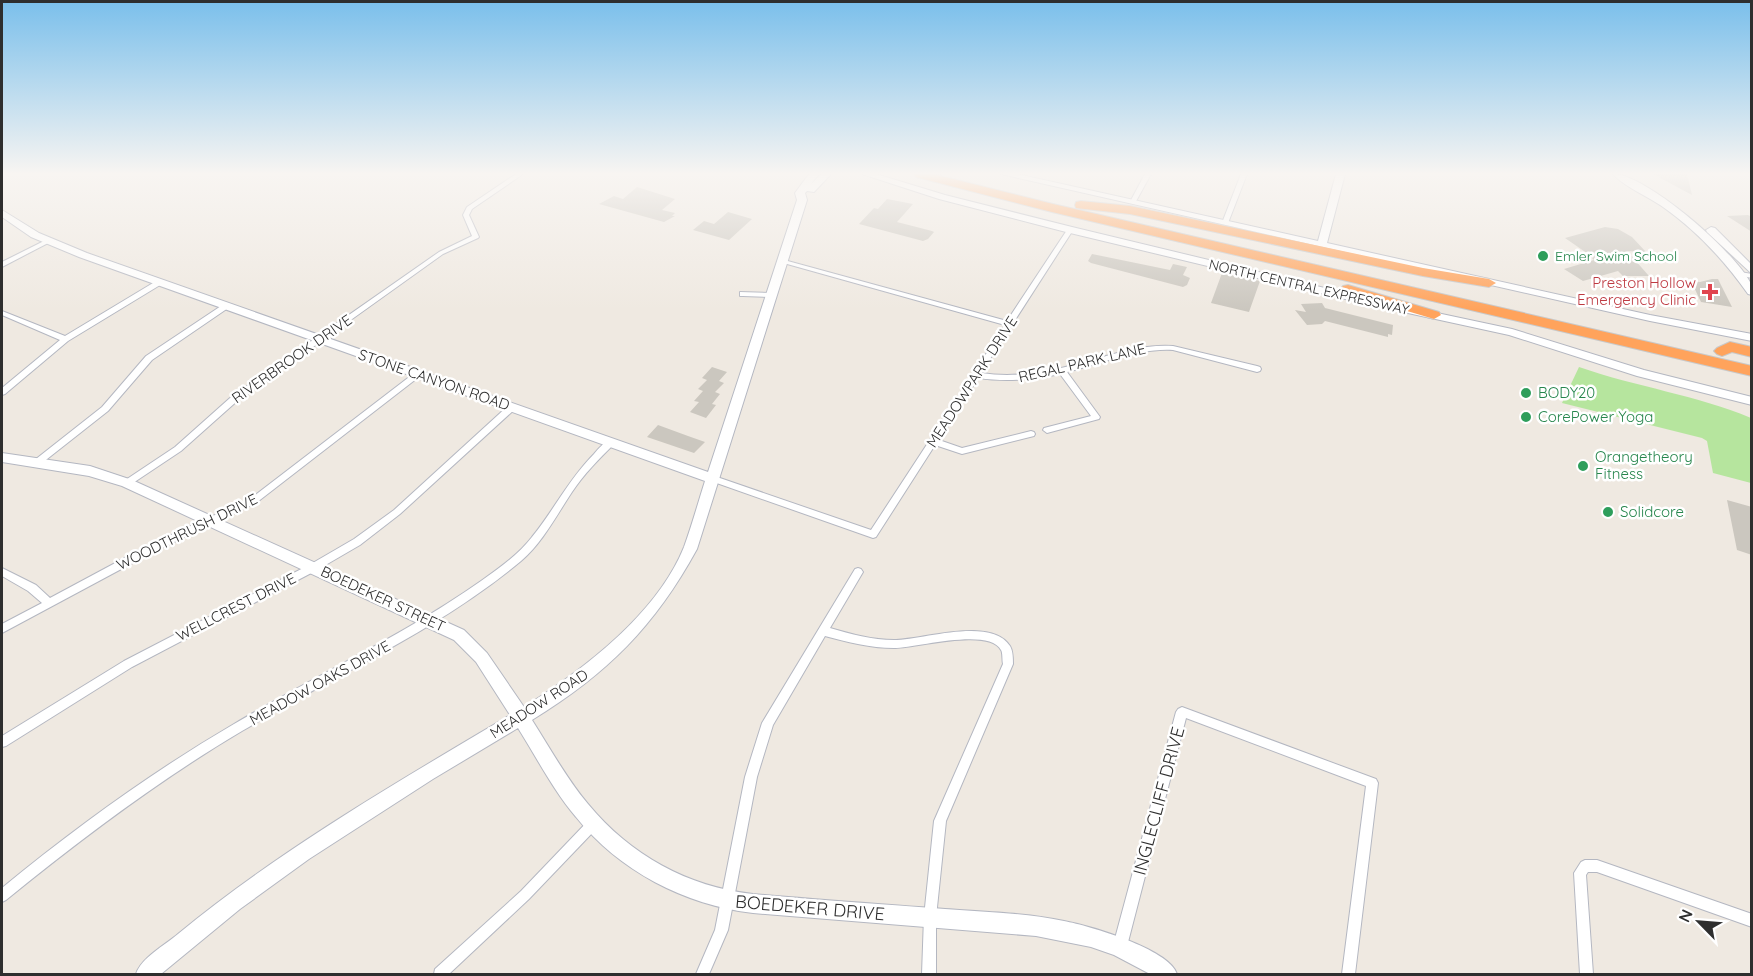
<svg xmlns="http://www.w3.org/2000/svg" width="1753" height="976" viewBox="0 0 1753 976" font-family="Quicksand,sans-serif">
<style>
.green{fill:#b6e59e}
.building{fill:#cbc7bf}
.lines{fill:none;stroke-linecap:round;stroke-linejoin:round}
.street-casing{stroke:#b4b7c1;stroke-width:2}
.secondary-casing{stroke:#b4b7c1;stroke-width:2}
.highway-casing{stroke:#c9c9c9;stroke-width:2}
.street{fill:#fff;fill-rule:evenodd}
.secondary{fill:#fff;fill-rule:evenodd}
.highway{fill:#ffa35c;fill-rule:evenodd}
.leisure-dot{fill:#2e9e5b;stroke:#fff;stroke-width:2}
.health-dot{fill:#e0444e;stroke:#fff;stroke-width:2}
.labels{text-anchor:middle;stroke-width:5;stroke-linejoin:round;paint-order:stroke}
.far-leisure-label{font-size:14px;fill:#27864d;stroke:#fff;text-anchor:start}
.far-street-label{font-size:14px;fill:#2e2e2e;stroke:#fff}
.health-label{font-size:15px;fill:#be3a42;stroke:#fff;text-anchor:end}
.street-label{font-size:15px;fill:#2e2e2e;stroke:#fff}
.leisure-label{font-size:15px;fill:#27864d;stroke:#fff;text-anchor:start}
.near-street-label{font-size:18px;fill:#2e2e2e;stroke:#fff}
</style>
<rect width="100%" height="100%" fill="#efe9e1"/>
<path class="green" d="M1579,367C1636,387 1697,395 1751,418V483L1713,473L1707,441L1702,438L1562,403Z"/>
<path class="building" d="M1653,174H1687L1692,195Z
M637,187L675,199L662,210L675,213L672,216H675L664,222L599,204L614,196L623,199Z
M887,199L913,204L897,222L932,231L934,232L928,239L923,241L859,224L874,208L878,209Z
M728,212L752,219L729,240L693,230L704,221L714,224Z
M1748,215L1752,217V232L1727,216Z
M1605,227L1618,229L1632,237L1646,252L1627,251L1649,276H1623L1618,271L1583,281L1564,269L1594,260L1592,258H1594L1565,238Z
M1092,254L1170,270L1173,264L1187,267L1183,275L1190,278L1187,285L1183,287L1091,263L1088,261Z
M1222,273L1260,281L1249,312L1211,303Z
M1712,279H1718L1732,307L1701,302L1691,281L1700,282Z
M1322,303L1325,308L1393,325L1392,335L1388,334V337L1325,321L1322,324L1307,325L1295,310L1306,312L1301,304Z
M712,367L727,372L719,381L724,383L715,392L720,394L712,404L716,405L706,418L690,412L699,402L694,401L703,391L698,389L707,380L702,378Z
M658,425L688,436L705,442L694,453L647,437Z
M1727,500L1752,507V555L1737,550Z"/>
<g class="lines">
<g class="street-casing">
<path id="street" d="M516,174H523L472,209L469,215L479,237L478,238L443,254L236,402L181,451L130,485H124L123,483L124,481L175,447L230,398L439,252L472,236L463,215L467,207Z
M1145,174H1151L1135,203H1131L1130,202Z
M1241,174H1247L1228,223L1223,224L1222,223Z
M1070,228L1073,230L981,373C1021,379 1057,370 1095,359C1121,352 1147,344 1173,346L1257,366L1260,367L1261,369L1260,371L1257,372L1173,350C1137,348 1101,364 1067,372L1100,417L1099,419L1047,433L1043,430L1044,428L1091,416L1060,374C1032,380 1006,382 978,378L939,440L962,448L1031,431L1034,432L1035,434L1034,436L962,454L935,445L876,537L873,538L711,481L710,479L711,477H717L871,530L1005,325L780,262V260H784L1007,321L1067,230Z
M48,239L51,241L50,242L2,267V262Z
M1740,272L1752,274V278L1738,275V273Z
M158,280H161L165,282L68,341L5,394L2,395V388L60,340L2,315V311L65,336Z
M740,292L771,293L775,295L771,297L743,296H740Z
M224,304H230L231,306L152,360L108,411L42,463H36L35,461L36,459L102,407L146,356Z
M417,371L420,372L421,374L420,376L256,503L153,552L2,633V624L42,603L28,591L2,576V568L36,585L50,598L147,546L250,499Z
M512,404L516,407L515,409L400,514L360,545L317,570L132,667L6,746L2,747V736L124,661L311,564L354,539L394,510L509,405Z
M611,439L614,440L615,442L614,444C599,459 584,474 572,492C556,516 543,542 521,561C437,631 335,675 242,731C159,780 81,839 6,900L2,902V888C75,828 152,772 234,724C316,675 403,636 481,581C499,568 518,555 532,537C554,510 569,479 594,454C599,448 604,442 611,439Z
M858,568L861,569L863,572L830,628C851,634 872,640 894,640C922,640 991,616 1010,646C1013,651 1013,659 1013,664L946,821L936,917V974H922L924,917L934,821L1003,664C1002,660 1003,653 1001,650C989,627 915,648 894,648C870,648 848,642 825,636L773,725L757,777L728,930L709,974H696L715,930L745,777L762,723L855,569Z
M1182,707L1376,779L1378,783L1355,974H1342L1366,786L1186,718L1127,946L1125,951L1120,953L1115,951L1113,946L1176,712L1178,709Z
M593,818L597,820L599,824L597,828L529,899L449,974H434L435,969L521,891L589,820Z
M1585,860H1597L1752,914V927L1597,872H1588L1586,875L1593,974H1580L1574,873L1581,862Z"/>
</g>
<g class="secondary-casing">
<path id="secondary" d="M809,174H819L811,184L821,174H831L814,192L807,191L805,193L807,200L697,549C655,626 607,674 532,720C550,748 566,778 588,804C630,855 688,887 753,894C817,900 881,904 945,909C985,912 1025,913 1064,921C1090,926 1169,949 1177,974H1150L1114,955L1091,947L1036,936L753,913C685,905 619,871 576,817C553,790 537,758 518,728L433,779L309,859L240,909L161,974H136C141,958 165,945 178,934C281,849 396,783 510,715L476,662L454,640L122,486L89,476L2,462V453L90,466L132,480L464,630L487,653L524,707C583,670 657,614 684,547C692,525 698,503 705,481L79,257L31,237L2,217V210L39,233L87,253L708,472L797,200L795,193Z
M862,174H876L945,195L1072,227L1362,297L1512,329L1644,370L1752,397V405L1637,376L1509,335L1362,303L1066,232L939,199Z
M1001,174H1017L1318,241L1336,174H1345L1327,243L1650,315L1752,334V341L1650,321Z
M1613,174C1646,174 1734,251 1750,282C1752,286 1752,290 1752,295L1748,294C1724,260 1697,231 1663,207C1649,197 1623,186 1613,174Z
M1711,227L1715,228L1752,265V274L1707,232L1706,230Z"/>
</g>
<g class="highway-casing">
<path id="highway" d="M914,174H933L1053,204L1752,366V376L1052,212L916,177Z
M1081,201L1130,206L1423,268L1489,279L1496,283L1489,287L1423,276L1130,214L1076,208L1075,205L1076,202Z
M1348,285L1439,312L1441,315L1434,319L1343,292L1341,289L1343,286Z
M1730,342L1752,347V357L1732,352L1722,356L1717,354L1714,351L1717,348Z"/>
</g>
<use href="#street" class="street"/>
<use href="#secondary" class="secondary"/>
<use href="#highway" class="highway"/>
</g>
<linearGradient id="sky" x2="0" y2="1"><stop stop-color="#7abfeb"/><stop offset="0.56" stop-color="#f8f5f2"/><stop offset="1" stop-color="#f8f5f2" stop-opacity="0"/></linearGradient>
<rect width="1753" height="310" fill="url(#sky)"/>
<g class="leisure-dot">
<circle cx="1543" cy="256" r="6"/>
<circle cx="1526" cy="393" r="6"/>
<circle cx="1526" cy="417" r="6"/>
<circle cx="1583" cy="466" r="6"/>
<circle cx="1608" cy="512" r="6"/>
</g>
<path class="health-dot" d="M1707 283h6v6h6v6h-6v6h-6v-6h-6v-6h6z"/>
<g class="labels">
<g class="far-leisure-label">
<text x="1555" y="261">Emler Swim School</text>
</g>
<g class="far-street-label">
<text transform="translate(1309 287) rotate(13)" y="5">NORTH CENTRAL EXPRESSWAY</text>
</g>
<g class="health-label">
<text x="1696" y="288">Preston Hollow<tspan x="1696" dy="17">Emergency Clinic</tspan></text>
</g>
<g class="street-label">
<text transform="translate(292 359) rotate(-35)" y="5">RIVERBROOK DRIVE</text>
<text transform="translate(1082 363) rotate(-13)" y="5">REGAL PARK LANE</text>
<text transform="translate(434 380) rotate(19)" y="5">STONE CANYON ROAD</text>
<text transform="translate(972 382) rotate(-57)" y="5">MEADOWPARK DRIVE</text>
<text transform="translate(187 532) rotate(-26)" y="5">WOODTHRUSH DRIVE</text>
<text transform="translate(383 599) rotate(25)" y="5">BOEDEKER STREET</text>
<text transform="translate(236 607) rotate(-27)" y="5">WELLCREST DRIVE</text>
<text transform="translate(320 683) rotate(-29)" y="5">MEADOW OAKS DRIVE</text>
<text transform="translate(539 704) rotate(-33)" y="5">MEADOW ROAD</text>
</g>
<g class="leisure-label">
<text x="1538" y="398">BODY20</text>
<text x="1538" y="422">CorePower Yoga</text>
<text x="1595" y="462">Orangetheory<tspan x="1595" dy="17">Fitness</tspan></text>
<text x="1620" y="517">Solidcore</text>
</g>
<g class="near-street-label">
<text transform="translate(1159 801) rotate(-75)" y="6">INGLECLIFF DRIVE</text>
<text transform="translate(810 908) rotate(5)" y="6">BOEDEKER DRIVE</text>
</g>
</g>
<rect width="1753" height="976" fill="none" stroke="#2e2e2e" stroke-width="6"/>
<g transform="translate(1699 922) rotate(295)" stroke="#ffffff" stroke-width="4.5" paint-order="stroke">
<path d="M0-4.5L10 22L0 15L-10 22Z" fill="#2e2e2e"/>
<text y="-9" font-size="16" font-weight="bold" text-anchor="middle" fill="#2e2e2e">N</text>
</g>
</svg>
